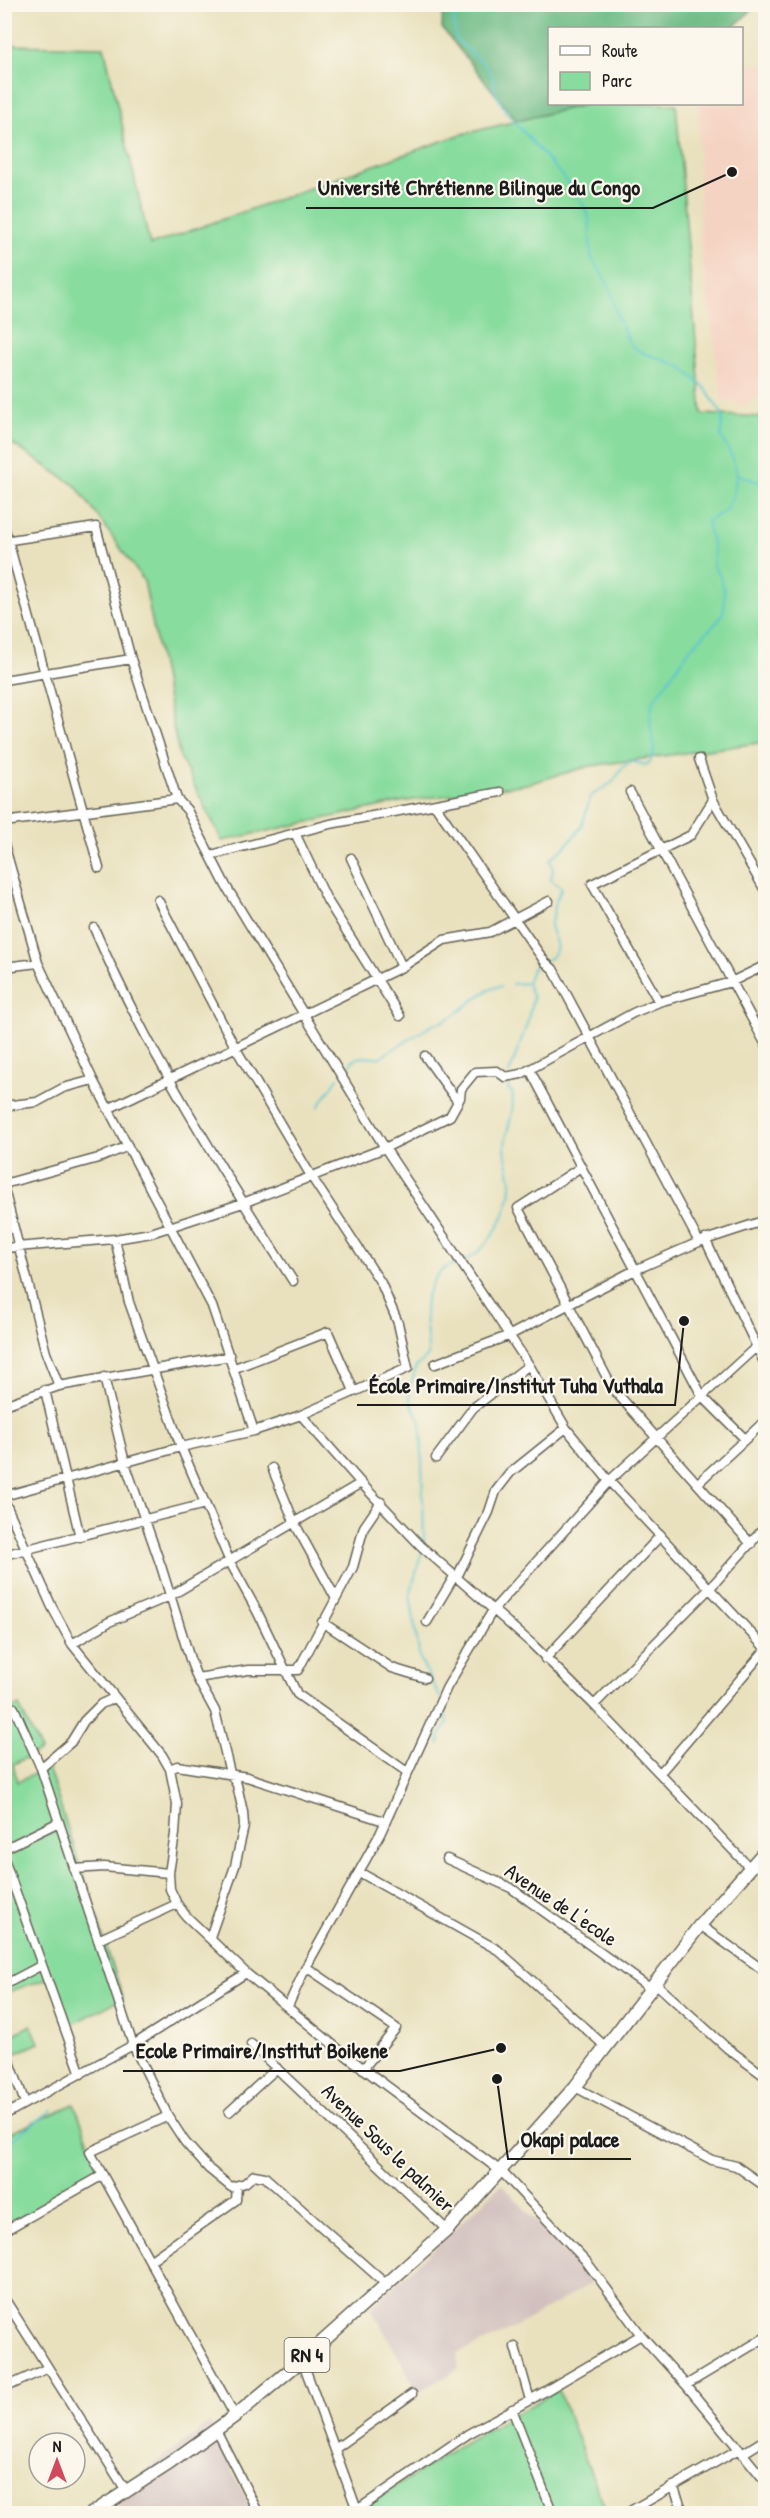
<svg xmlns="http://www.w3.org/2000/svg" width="770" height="2518" viewBox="0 0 770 2518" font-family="'Patrick Hand',sans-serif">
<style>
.built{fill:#f5d3c2}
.industrial{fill:#d1c0bd}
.green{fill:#88dc9e;stroke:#527c5d;stroke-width:1.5}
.forest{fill:#6ebc85;stroke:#456c50;stroke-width:1.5}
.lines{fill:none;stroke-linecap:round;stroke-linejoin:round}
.stream{stroke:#58c5cf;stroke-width:2}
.minor-casing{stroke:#646154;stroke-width:11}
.highway-casing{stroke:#646154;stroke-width:15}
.minor{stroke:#fff;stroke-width:8}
.highway{stroke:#fff;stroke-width:12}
.labels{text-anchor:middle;stroke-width:4.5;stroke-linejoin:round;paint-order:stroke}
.shield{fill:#fbf7ec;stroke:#5f5e5a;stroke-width:1.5}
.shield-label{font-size:20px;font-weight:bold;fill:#1c1c1c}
.street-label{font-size:21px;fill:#1c1c1c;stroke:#fbf7ec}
.leader{fill:none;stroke:#1c1c1c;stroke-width:2}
.callout-dot{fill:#1c1c1c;stroke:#fbf7ec;stroke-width:2}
.callout-label{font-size:22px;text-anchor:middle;font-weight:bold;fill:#1c1c1c;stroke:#fbf7ec;stroke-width:4.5;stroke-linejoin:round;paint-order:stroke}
</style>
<rect width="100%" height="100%" fill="#fbf7ec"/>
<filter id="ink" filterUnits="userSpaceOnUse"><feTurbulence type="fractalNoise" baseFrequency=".0167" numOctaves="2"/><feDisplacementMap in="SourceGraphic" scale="12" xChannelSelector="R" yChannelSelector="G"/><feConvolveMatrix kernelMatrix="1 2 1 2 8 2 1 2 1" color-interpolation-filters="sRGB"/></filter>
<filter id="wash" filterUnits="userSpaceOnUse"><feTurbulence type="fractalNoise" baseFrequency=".008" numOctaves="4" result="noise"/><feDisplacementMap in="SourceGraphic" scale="24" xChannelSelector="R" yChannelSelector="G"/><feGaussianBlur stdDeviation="1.35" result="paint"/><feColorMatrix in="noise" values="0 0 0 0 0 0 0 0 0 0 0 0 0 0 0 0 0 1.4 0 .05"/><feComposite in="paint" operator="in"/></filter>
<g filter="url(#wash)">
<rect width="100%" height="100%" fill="#e9e1bd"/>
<path class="built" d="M765,64V388L745,406L722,400L700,240L698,104H742V65Z"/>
<path class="industrial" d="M502,2184L592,2283L501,2335L457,2353L459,2369L418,2392L371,2308Z
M210,2423L253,2513L105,2514L118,2506L126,2485Z"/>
<path class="green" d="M4,45L104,47L150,245L459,135L587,104H676L702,414L760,417L765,422V742L590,766L527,784L400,802L222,841L179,755L144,581L76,486L5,439Z
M19,1706L41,1751L13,1764L17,1782L48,1768L123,1998L68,2027L54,1976L5,1993L4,1709Z
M31,2025L39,2043L5,2058V2039Z
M74,2104L101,2172L5,2227L4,2136Z
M558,2390L607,2513L353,2514L465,2442Z"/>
<path class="forest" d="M750,4L753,9L732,28H550V104H587L517,121L442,28L443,5Z"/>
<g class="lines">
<path class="stream" d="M452,4L456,39L486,66L493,77L494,89L500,101L507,113L569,184L584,206L589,219L591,257L609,286L618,318L630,344L641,352L680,366L705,388L723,416L721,436L733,459L737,474L733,496L725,511L707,521L714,551L713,565L720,576L724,590V609L719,620L691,648L652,703L650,723L654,749L651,761L645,765L631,761L623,767L613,782L591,796L581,828L564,848L550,859L553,869L551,880L562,888L554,905L553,918L550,924C551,938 566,948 547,960
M737,474L766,485
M512,984L527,983
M509,1074L527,1024L533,998L527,983L532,969L542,962
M343,1075L349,1071L352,1061L360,1057L379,1058L434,1024C460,1019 475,991 501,986
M318,1107L338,1078
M424,1543L421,1421L411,1404L409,1391L416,1367L428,1356C429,1334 420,1310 430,1288C444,1256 460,1270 479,1251C496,1235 512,1206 511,1182C510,1170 505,1159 505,1146C506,1128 516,1111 512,1092L508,1089V1080
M422,1551L410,1595L420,1659L440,1697
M440,1744L439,1737L448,1724L442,1702
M4,2146L52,2110"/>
</g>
</g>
<g filter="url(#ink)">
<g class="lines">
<g class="minor-casing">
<path id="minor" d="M4,526L99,868
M4,541L96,527L131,659L177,799L187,810L226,886L385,1148L529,1365L566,1428L609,1481L766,1649L660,1773
M4,680L131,659
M764,737L766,740
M699,759L713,800L766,892
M630,792L766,1045
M435,805L545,962L553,969L699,1242
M4,822L177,799
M295,833L327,900L400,1016
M4,844L38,963L93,1080L212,1306L254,1431
M211,855L330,824L500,792
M351,858L402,967
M94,928C148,1053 220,1167 293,1281
M4,967L38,963
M659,1002L592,884L691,835L713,800
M425,1056L458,1102
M530,1070L702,1396L745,1439
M4,1106L37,1102L63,1088L93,1080
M108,1109L402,967L444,940L490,932L549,901
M581,1167L518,1208L613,1389L751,1544
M4,1184L102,1157L128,1146
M4,1189L46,1353L59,1386
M115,1239L129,1302L181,1447L230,1562L257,1611L297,1694L407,1772
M705,1239L766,1366
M4,1248L115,1239L151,1233L243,1203L385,1148L450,1116L460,1098L461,1089L475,1072L497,1071L505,1077L521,1074L633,1013L659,1002L731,982L766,965
M435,1364L510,1335L635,1270L699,1242L766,1220
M235,1368L328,1332L354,1391
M104,1377L125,1463L161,1566L190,1659L197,1678L215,1711L230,1773L237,1785L243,1812L244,1826L235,1866L210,1937
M45,1390L80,1537
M4,1405L59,1386L230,1356
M301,1415L361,1483L421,1546L532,1644L594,1705L749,1867
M436,1458L473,1408L529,1365
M272,1468L295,1524L335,1597
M698,1483L766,1420
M4,1496L181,1447L254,1431L301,1415L408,1368L398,1323L381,1283L311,1176L235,1047L158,900
M4,1500L52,1607L72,1644L162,1755L170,1769L177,1804L175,1834L169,1873L170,1889L177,1904L186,1916L246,1973L348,2057L502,2172L586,2261L641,2335L686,2385L766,2482
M4,1555L205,1504
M457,1577L489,1512L496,1491L510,1473L566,1428
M322,1622L392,1668L425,1678
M427,1622L455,1575
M72,1644L109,1622L170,1596L361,1483
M545,1659L661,1535
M197,1678L248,1670H298L353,1567L364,1527L381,1502
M594,1705L710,1588L766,1526
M4,1713L14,1708L41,1768L133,2045L168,2116L185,2142L209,2169L231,2187L245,2183L254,2175L265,2177L387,2285
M41,1768L71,1742L84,1721L101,1704L114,1698
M170,1769L177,1766L247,1777L384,1821
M4,1849L59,1822
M4,1859L81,2074
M447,1859L511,1888L651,1989
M74,1869L104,1867L169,1873
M359,1872L498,1950L606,2047
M700,1925L766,1972
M98,1940L177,1904
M306,1967L396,2028L363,2069
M655,1983L727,2048L766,2077
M4,1985L42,1965
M288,2006L306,1967L380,1834L447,1687L493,1610L609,1481L755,1348
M251,2044L447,2230
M4,2045L25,2103
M575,2087L712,2160L736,2166L766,2187
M229,2112L277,2068
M4,2115L133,2045L246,1973
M168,2116L90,2152L235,2416
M4,2231L103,2175
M151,2260L236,2200L237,2186
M4,2298L127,2492
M515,2347L530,2400
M302,2360L357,2510L468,2434L530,2400L641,2335
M686,2385L766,2337
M4,2388L48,2368
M512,2409L553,2514
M216,2430L259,2514
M335,2449L412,2394
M742,2454L766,2439
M673,2486L684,2514
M625,2514L739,2449"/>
</g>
<g class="highway-casing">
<path id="highway" d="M91,2514L170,2463L235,2416L302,2360L447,2230L575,2087L700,1925L766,1850"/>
</g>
<use href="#minor" class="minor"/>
<use href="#highway" class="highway"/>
</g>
</g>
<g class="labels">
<rect class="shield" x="284.5" y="2338" width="45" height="34" rx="4.5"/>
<g class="shield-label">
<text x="307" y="2362">RN 4</text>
</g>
<g class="street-label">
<text transform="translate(561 1905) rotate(34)" y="7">Avenue de L'ecole</text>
<text transform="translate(388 2148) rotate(44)" y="7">Avenue Sous le palmier</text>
</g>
</g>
<path class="leader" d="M732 172L653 208H306M684 1321L675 1405H357M501 2048L400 2071H123M497 2079L508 2159H631"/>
<g class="callout-dot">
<circle cx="732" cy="172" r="6"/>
<circle cx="684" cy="1321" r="6"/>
<circle cx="501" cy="2048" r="6"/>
<circle cx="497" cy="2079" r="6"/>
</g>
<g class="callout-label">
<text x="479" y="195">Université Chrétienne Bilingue du Congo</text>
<text x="516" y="1393">École Primaire/Institut Tuha Vuthala</text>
<text x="262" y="2058">Ecole Primaire/Institut Boikene</text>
<text x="570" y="2147">Okapi palace</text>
</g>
<rect width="770" height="2518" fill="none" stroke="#fbf7ec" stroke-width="24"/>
<rect x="548" y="27" width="195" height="78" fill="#fbf7ec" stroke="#a29f99" stroke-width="1.5"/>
<rect x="560" y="46" width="30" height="9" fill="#ffffff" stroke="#a29f99" stroke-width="1.5"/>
<text x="602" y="57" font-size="18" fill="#1c1c1c">Route</text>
<rect x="560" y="72" width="30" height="18" fill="#88dc9e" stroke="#a29f99" stroke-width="1.5"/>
<text x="602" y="87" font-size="18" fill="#1c1c1c">Parc</text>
<g transform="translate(57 2461)"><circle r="28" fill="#fbf7ec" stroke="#a29f99" stroke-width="1.5"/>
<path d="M0-4.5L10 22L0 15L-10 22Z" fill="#d1495b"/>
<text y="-9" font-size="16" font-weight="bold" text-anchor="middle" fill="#1c1c1c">N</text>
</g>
</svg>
